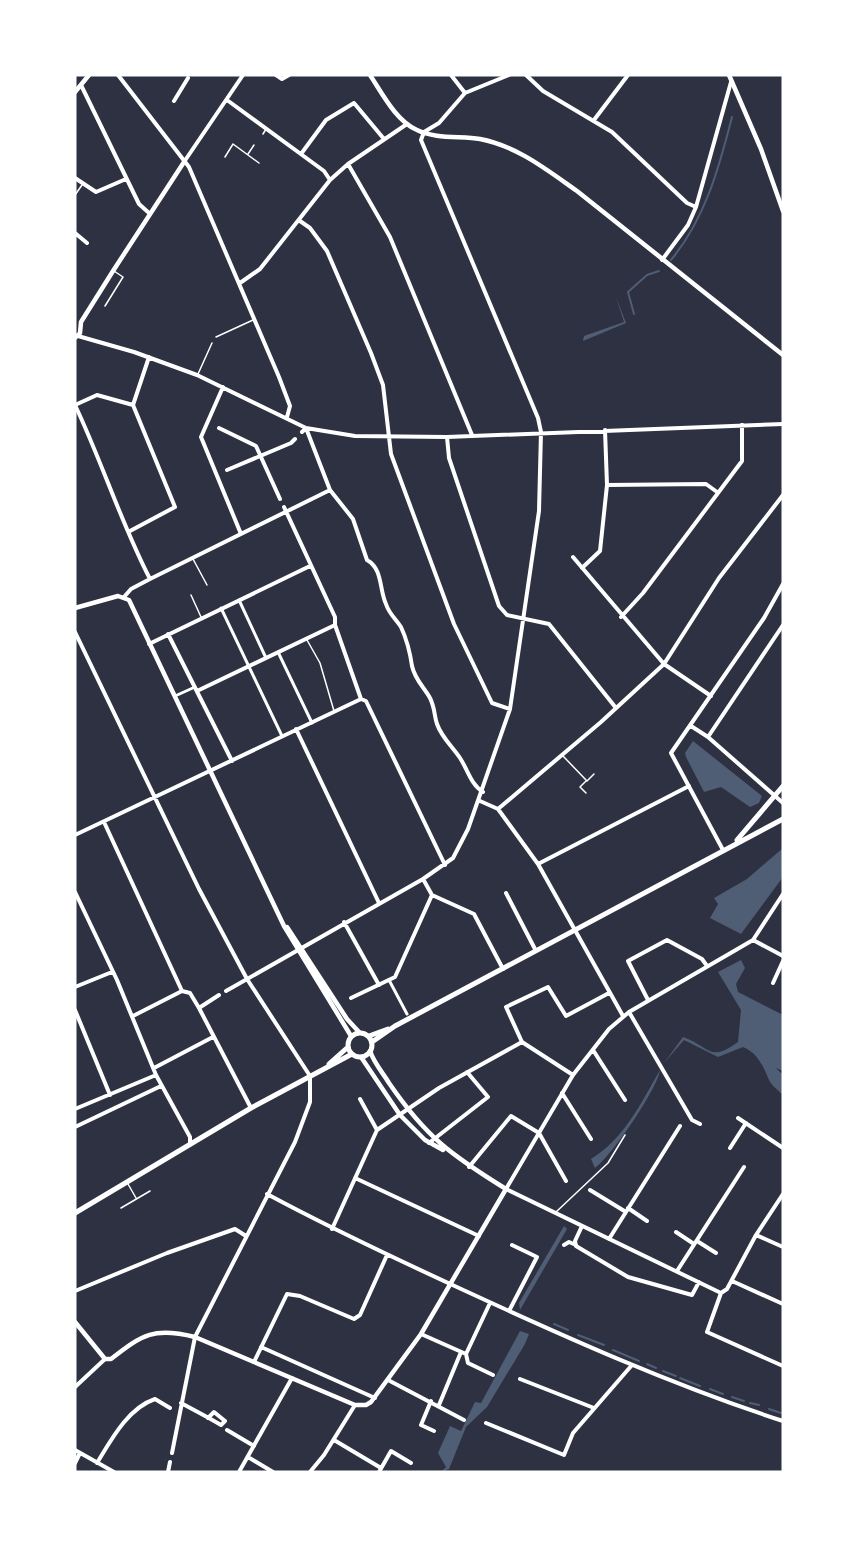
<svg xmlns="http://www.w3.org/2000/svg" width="858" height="1547" viewBox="0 0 858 1547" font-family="'Fira Sans Condensed',sans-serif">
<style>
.water{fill:#4f5d75}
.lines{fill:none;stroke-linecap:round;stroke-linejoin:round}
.stream{stroke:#4f5d75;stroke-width:2}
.service{stroke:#fff;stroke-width:1.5}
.pedestrian{stroke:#fff;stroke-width:3}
.minor{stroke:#fff;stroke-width:4}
.tertiary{stroke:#fff;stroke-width:4.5}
.secondary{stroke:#fff;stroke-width:5}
</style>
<rect width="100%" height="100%" fill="#2d3142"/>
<path class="water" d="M616,297L626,323L583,341L584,336L624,322Z
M693,741L762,796L759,803L750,807L721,787L704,792L686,757L685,753Z
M783,848V877L741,934L710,918L718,904L714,898L747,879Z
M741,960L745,968L736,984L738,992L783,1015V1071L776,1068L783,1075V1095C779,1091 771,1085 769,1080C764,1068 758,1053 743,1047L718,1057L684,1040L664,1063L683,1037C711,1047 709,1063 738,1042L741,1010L718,972Z
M660,1070C658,1088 611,1157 595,1168L591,1159C624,1139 641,1103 660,1070Z
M564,1226L567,1229L520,1310L519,1303Z
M520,1331L529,1334L525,1344L487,1407L466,1427L449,1469L441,1472L446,1467L438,1453L450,1426L461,1431L475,1402L481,1403Z"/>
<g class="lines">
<path class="stream" d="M671,260C705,219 719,168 732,117
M634,314L628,292L647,275L659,271
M554,1324L568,1330
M578,1335L604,1345
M613,1350L639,1361
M647,1364L656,1368
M663,1371L676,1376
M680,1378L700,1386
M710,1389L723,1394
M732,1397L744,1401
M750,1403L759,1405
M769,1409L781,1413"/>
<path class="service" d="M263,134L266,129
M248,154L254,145
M225,157L233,144L259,163
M75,195L82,185
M105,306L123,277L114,271
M216,337L253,320
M198,374L212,343
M193,559L207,585
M191,595L201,617
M307,640L320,663L334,711
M563,756L587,781L594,774
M586,793L580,787L586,781
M128,1184L136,1198
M121,1208L150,1191
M556,1212L608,1163L625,1135"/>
<path class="pedestrian" d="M239,600L266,658
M221,608L282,736
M278,652L312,723
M175,696L195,687
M389,980L407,1014"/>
<path class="minor" d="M118,75L189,167L279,377L290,406L287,417
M276,75L282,79L289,75
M451,75L465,93
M526,75L543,91L612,132L687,203L696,207
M81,85L139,204L149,213
M227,100L324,171L330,180L348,164L407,124
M174,101L188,78
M594,120L628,75
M301,154L326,120L354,103L384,139
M184,162L243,75
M348,164L390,237L472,435
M75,178L96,192L126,179
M300,221L310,228L327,251L371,353L383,385L391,454L454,624L492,703L510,709
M75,233L87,243
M662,260L688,225L696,207L731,82
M240,283L260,269L330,180
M78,336L134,352L197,375L306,428L355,436L447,437L783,424
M223,387L201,437L241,534
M133,405L97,395L75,405C102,462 121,523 150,579
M133,405L149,357
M219,428L256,446L280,499
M306,428L330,490L353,519L367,560C383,569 379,589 386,604C389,614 396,619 401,627C407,640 410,652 412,666C415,680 424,687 430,698C435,708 434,715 437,724C442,738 452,746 460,758C468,770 471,785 483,792
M302,432L306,428
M447,437L449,458L499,606L507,615L549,624L616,708
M227,470L291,443L295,439
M607,485L706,484L717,492
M130,531L175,507L133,405
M573,557L664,664L711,696
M582,568L600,551L607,485L605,430
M124,597L131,589L150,579L330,490
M621,617L643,593L742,461V425
M335,625L361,699
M75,632L199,889L247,979L310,1076V1102L295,1142L195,1337L172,1453
M168,634L232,761
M149,644L310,566
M197,691L335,625V617L284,507
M361,699L366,701L445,865
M691,726L708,737L783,803
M296,729L379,903
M708,737L783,625
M480,801L498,809L538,864L623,1016
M498,809L601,722L664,664L719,578L783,495
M104,822L182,991L190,993L199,1008L251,1108
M75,835L361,699
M723,850L671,753L764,618L783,584
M538,864L689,786
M423,879L432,895
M75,892L117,980L156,1075L190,1137V1144
M506,893L536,951
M783,894L753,940L629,1012L609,1029L573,1075L506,1189L721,1293L727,1289L756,1235L783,1194
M432,895L474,914L503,969
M344,922L379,985
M753,940L783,956
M773,983L783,961
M75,987L112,972
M226,991L423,879L453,858L468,829L510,709L539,511L541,432L538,418L421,140L424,132L439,123L465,93L509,75
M351,998L395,977L432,895
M648,1000L628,961L667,940L702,959L707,966
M199,1008L219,995
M75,1010L110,1095
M629,1012L692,1120L700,1124
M133,1016L182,991
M593,1050L625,1100
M154,1068L213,1037
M573,1075L522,1042L506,1007L548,987L566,1016L609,993
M562,1093L591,1139
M360,1099L377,1130
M75,1109L156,1075
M738,1118L783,1148
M75,1127L161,1086
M429,1143L488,1097L467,1072
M730,1148L746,1123
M469,1167L511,1116L539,1133L566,1181
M355,1178L479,1236
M590,1190L626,1212
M267,1194C330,1228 394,1258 459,1288C565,1337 672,1385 783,1421
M628,1208L647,1221
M582,1226L575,1241L576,1246L628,1277L692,1295L699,1282
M332,1229L377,1130L439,1088L522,1042
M676,1232L694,1244
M756,1235L783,1247
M609,1239L680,1126
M697,1241L716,1253
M564,1245L569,1242L576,1245
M677,1271L744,1167
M732,1281L783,1304
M75,1291L167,1253L235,1229L246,1236
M721,1293L707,1332L783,1366
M509,1311L537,1257L512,1245
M421,1334L466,1354L468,1363L493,1375
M261,1347L375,1398
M466,1354L490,1303
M254,1362L287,1294L300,1296L354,1319L360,1315L387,1255
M520,1379L594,1408
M388,1380L464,1420
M75,1387L105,1359
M431,1401L421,1425L434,1431
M181,1403C194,1410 208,1417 221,1425L225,1421L214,1412L208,1418
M439,1405L461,1352
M486,1423L564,1455L573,1433L632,1365
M227,1430L254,1446
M334,1440L381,1468
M75,1450L114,1472
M248,1457L273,1472
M75,1463L80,1453
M97,1463C111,1440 128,1408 155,1399L170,1408
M168,1472L170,1462
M239,1472L292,1378
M310,1472L324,1455L355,1405
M379,1472L391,1451L411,1463"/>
<path class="tertiary" d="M370,75C382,93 396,121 417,130C435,139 460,136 480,139C517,146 547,170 577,191L783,355
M729,75L761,149L783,211
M75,92L89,75
M75,338L80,333L81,322L113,271L184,162
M75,608L118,596L129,600L284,926L351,1036
M287,927L347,1019L359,1032
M361,1057L400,1115L425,1140L443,1150
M75,1322L105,1359H111C143,1334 154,1327 195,1337L355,1405H366L371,1402L421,1334L506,1189C451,1155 426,1137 389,1083C383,1073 374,1063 370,1051"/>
<path class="secondary" d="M737,840L783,786
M348 1045a12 12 0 1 1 24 0a12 12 0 1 1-24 0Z
M369,1036L388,1029
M372,1042L395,1026L783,819
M329,1064L348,1047
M75,1213L251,1108L352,1054"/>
</g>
<rect width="858" height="1547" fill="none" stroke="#ffffff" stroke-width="153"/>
</svg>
